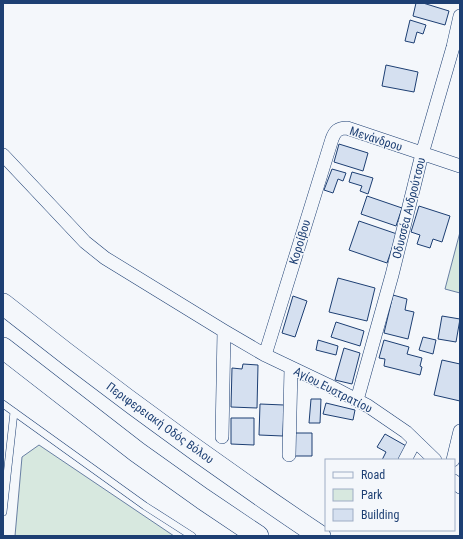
<svg xmlns="http://www.w3.org/2000/svg" width="463" height="539" viewBox="0 0 463 539" font-family="'Roboto Condensed',sans-serif">
<style>
.green{fill:#d7e8df;stroke:#687fa3}
.building{fill:#d5e0f0;stroke:#1d3f73}
.lines{fill:none;stroke-linecap:round;stroke-linejoin:round}
.lane-casing{stroke:#1d3f73;stroke-width:8}
.street-casing{stroke:#1d3f73;stroke-width:14}
.primary-casing{stroke:#1d3f73;stroke-width:22}
.lane{stroke:#f4f7fb;stroke-width:7}
.street{stroke:#f4f7fb;stroke-width:13}
.primary{stroke:#f4f7fb;stroke-width:21}
.labels{text-anchor:middle;stroke-width:3;stroke-linejoin:round;paint-order:stroke}
.street-label{font-size:12px;fill:#1d3f73;stroke:#f4f7fb}
</style>
<rect width="100%" height="100%" fill="#f4f7fb"/>
<path class="green" d="M460,232V293L445,289Z
M39,445L174,536H15L22,457Z"/>
<path class="building" d="M416,3H423L449,11L445,25L413,16Z
M410,20L426,25L423,34L417,32L414,43L405,41Z
M386,65L418,72L414,92L382,86Z
M339,144L368,153L363,171L334,162Z
M332,169L346,173L343,181L338,179L333,193L324,190Z
M352,172L373,178L368,194L360,191L362,186L349,182Z
M367,196L402,208L396,226L361,214Z
M419,206L450,216L442,242L433,239L430,248L417,244L420,235L411,232Z
M359,221L397,234L387,263L349,250Z
M338,278L375,288L367,321L329,312Z
M393,295L407,299L405,310L414,312L408,339L384,333Z
M293,296L307,301L295,337L282,333Z
M442,316L460,319L456,342L438,339Z
M336,322L364,331L360,346L331,337Z
M423,337L436,340L433,354L419,350Z
M318,340L338,346L336,355L316,350Z
M384,340L409,347L407,354L422,358L420,366L422,367L420,375L384,366L385,359L379,358Z
M344,348L360,353L352,384L335,380Z
M442,360L460,364V401L434,395Z
M243,364L258,365L257,408L231,407L232,368L242,369Z
M311,399H321L320,423H309Z
M326,403L355,410L353,420L323,414Z
M260,404L284,405L283,436L259,435Z
M231,418H254V445L231,444Z
M294,433H312V456H294Z
M385,434L408,447L400,460H382L386,452L377,447Z"/>
<g class="lines">
<g class="lane-casing">
<path id="lane" d="M3,404L145,506L192,536
M3,512L14,412"/>
</g>
<g class="street-casing">
<path id="street" d="M3,155L85,242L105,258L224,331L265,355L328,385L368,406L406,432L435,460
M265,355L332,139C335,131 338,128 347,128L460,166
M357,400L392,275L422,154L453,47L460,16
M222,437L224,331
M289,455L291,368
M405,460L415,441
M453,460L460,431
M454,481L460,487"/>
</g>
<g class="primary-casing">
<path id="primary" d="M3,304C105,385 211,463 320,536
M3,348L137,452L203,499L258,536"/>
</g>
<use href="#lane" class="lane"/>
<use href="#street" class="street"/>
<use href="#primary" class="primary"/>
</g>
<g class="labels">
<g class="street-label">
<text transform="translate(376 139) rotate(18)" y="4">Μενάνδρου</text>
<text transform="translate(409 208) rotate(-76)" y="4">Οδυσσέα Ανδρούτσου</text>
<text transform="translate(300 242) rotate(-73)" y="4">Κοροίβου</text>
<text transform="translate(333 390) rotate(27)" y="4">Αγίου Ευστρατίου</text>
<text transform="translate(160 423) rotate(36)" y="4">Περιφερειακή Οδός Βόλου</text>
</g>
</g>
<rect width="463" height="539" fill="none" stroke="#1d3f73" stroke-width="8"/>
<rect x="325" y="459" width="130" height="72" fill="#f4f7fb" stroke="#9eadc5"/>
<rect x="333" y="472" width="20" height="6" fill="#f4f7fb" stroke="#9eadc5"/>
<text x="361" y="479" font-size="12" fill="#1d3f73">Road</text>
<rect x="333" y="489" width="20" height="12" fill="#d7e8df" stroke="#9eadc5"/>
<text x="361" y="499" font-size="12" fill="#1d3f73">Park</text>
<rect x="333" y="509" width="20" height="12" fill="#d5e0f0" stroke="#9eadc5"/>
<text x="361" y="519" font-size="12" fill="#1d3f73">Building</text>
</svg>
